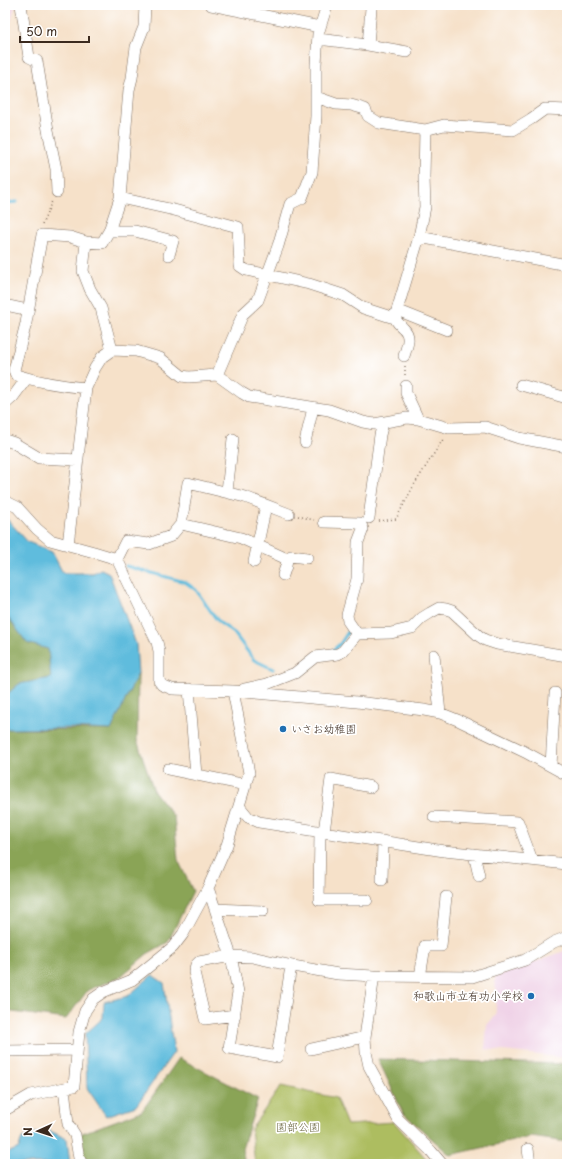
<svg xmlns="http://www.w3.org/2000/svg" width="572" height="1169" viewBox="0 0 572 1169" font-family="'Playpen Sans','Klee One',sans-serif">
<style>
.built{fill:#efd0e6}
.green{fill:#adbd60;stroke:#74743f}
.forest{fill:#8aa456;stroke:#62673a}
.water{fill:#5fbcdd;stroke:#4d737e}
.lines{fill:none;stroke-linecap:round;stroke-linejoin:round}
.stream{stroke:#5fbcdd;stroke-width:3}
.minor-casing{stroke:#7c6a5a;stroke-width:12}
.path{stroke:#7c6a5a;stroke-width:1.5;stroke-dasharray:1 3;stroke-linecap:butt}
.minor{stroke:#fff;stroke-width:11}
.poi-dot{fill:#1f6fb2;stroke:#fff;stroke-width:1.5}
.labels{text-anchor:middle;stroke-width:3.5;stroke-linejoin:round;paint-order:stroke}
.poi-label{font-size:11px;fill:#3b2a1e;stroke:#fff;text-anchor:start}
.park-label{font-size:11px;fill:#635d35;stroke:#fff}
</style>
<rect width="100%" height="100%" fill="#fff"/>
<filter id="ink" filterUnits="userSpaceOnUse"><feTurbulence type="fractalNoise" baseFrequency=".025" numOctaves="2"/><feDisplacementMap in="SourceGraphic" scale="8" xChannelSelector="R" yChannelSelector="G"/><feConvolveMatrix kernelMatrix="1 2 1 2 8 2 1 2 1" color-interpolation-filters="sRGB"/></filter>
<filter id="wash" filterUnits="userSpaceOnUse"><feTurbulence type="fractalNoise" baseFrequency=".012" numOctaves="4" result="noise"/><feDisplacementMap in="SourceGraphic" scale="16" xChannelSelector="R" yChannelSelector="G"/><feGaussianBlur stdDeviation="0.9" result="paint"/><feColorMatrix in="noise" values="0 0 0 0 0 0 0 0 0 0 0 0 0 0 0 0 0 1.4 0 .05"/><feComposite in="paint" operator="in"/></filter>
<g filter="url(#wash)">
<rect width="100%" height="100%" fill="#f6e1c9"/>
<path class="built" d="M5,5L15,6L5,43Z
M567,950V1058L485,1049L487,1025L496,1015L495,977Z"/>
<path class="green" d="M281,1086L336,1098L347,1125L394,1122L431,1164H255L251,1129Z"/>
<path class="forest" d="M5,613L27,643L48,649L51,678L19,684L5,696Z
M138,673L137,740L154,791L174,817L178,860L193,891L168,942L147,954L120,977L88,990L66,1019L5,1011V729L111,730Z
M179,1058L258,1099L242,1149L245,1164H91L81,1157L77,1135L142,1111Z
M378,1059L567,1064V1142L531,1137L450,1155L403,1113Z"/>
<path class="water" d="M5,517L28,542L52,552L63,573H93L101,569L109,573L136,644L138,673L111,730L71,728L5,729V696L19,684L51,678L48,649L27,643L5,613Z
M152,975L164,983L174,1052L136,1106L106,1116L87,1088L85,1034L103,1018L104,1002L128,996Z
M48,1130L67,1139L70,1164H5V1154L19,1148L22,1138Z"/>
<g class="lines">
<path class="stream" d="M5,203L17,202
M126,566L185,582L196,590L214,616L220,623L234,633L254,660L273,669
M332,651L340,644L348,632"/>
</g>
</g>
<g filter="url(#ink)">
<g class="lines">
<g class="minor-casing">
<path id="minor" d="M21,5L29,57L37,61L48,130L56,169L57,192
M211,5L320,27
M318,39L368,45L371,8
M368,45L407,52
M316,97L336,104L351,105L365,109L368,116L379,123L425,130L444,125L513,130L531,119L545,109L567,110
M120,198L174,210L238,227L240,266L246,270L309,284L343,295L363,308L391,317H395
M109,231H135L173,241L169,255
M419,237L567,265
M86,242L83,271L90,289L101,308L112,350
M5,305L28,310
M397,310L447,330
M404,356C407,346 412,336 403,328C399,324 396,322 395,317L419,237L425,207L424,178L425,130
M217,375L243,314L258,300L278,246L290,204L302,198L312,172L316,116V64L318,34L327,5
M521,385L567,398
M406,386V393L418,419
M86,388C63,386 39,382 16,375L14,370L26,323L42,235L70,237L86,242L102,243L109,231L120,198L129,90L132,78L136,47L144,27L145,5
M5,404L13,397L27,378
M5,440L14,443L39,458L78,460
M305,442L313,408
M227,491L233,439
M5,501L17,507L37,529L50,540L94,552L117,559L157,642L159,651V681L162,685L172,689L233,691L357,702L424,710L440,713L460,721L525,752L567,775
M369,518L380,435L383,423
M324,522L360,523L363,529L358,542L357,579L347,615L348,621L357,634
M181,524L241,538L287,559
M68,545L86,388L95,368L102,357L112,350L136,351L160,358L182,376L189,377L217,375L242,393L249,397L329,410L363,422L374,424L407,418L418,419L449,428L485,427L519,438L567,447
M117,559L126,541L149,544L171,536L181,524L188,483L245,497L289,514
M254,562L265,510
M283,575L286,566L287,559L291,556L307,558
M434,655L440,713
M189,689L196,775
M244,689L267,684L295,673L315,657L338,654L343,651L357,634L391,633L412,628L422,618L430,613L439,608L446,609L452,611L479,636L485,640L497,644L567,656
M551,766L555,693
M168,769L246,785
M239,806L248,817L259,822L444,851L567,864
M434,817L518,822L532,860
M320,831L319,900H367
M324,832L331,779L371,787
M474,854L479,876
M382,880L383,841
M208,888L231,956L252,957L293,966L338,974L374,976L472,977L525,960L554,942L567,937
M215,909L263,911
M374,976L365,1037L366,1052L369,1066L398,1119L431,1151L442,1164
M420,977L425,946H441L446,897
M235,1015L205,1019L194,972L196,965L199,962L231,956L238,992L229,1048L277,1057L291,966
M311,1049L365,1037
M5,1051L76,1050
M64,1088L68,1124L75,1135L79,1158L82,1164
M5,1110L31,1095L74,1086L79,1032L85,1011L93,999L103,992L132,980L173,947L183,934L208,888L227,845L249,773L233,691
M528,1149L530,1164"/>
</g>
<path class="path" d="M42,225L52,201
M405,366V376
M298,516L314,520
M379,521L396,519L414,485L444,438"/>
<use href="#minor" class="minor"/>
</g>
</g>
<g class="poi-dot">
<circle cx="283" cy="729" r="4"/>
<circle cx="531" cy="996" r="4"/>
</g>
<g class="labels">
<g class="poi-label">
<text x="291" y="733">いさお幼稚園</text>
<text x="523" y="1000" text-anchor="end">和歌山市立有功小学校</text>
</g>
<g class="park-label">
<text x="298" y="1131">園部公園</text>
</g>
</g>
<rect width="572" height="1169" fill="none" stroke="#fff" stroke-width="20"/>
<g transform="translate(38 1131) rotate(267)" stroke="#ffffff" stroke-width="3" paint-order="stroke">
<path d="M0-3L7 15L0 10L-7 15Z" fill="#3b2a1e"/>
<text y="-6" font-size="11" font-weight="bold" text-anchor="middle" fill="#3b2a1e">N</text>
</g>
<path d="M20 36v6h69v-6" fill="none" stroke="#3b2a1e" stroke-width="2"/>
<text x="26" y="36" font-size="12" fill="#3b2a1e" stroke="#ffffff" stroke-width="3" paint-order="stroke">50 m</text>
</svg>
